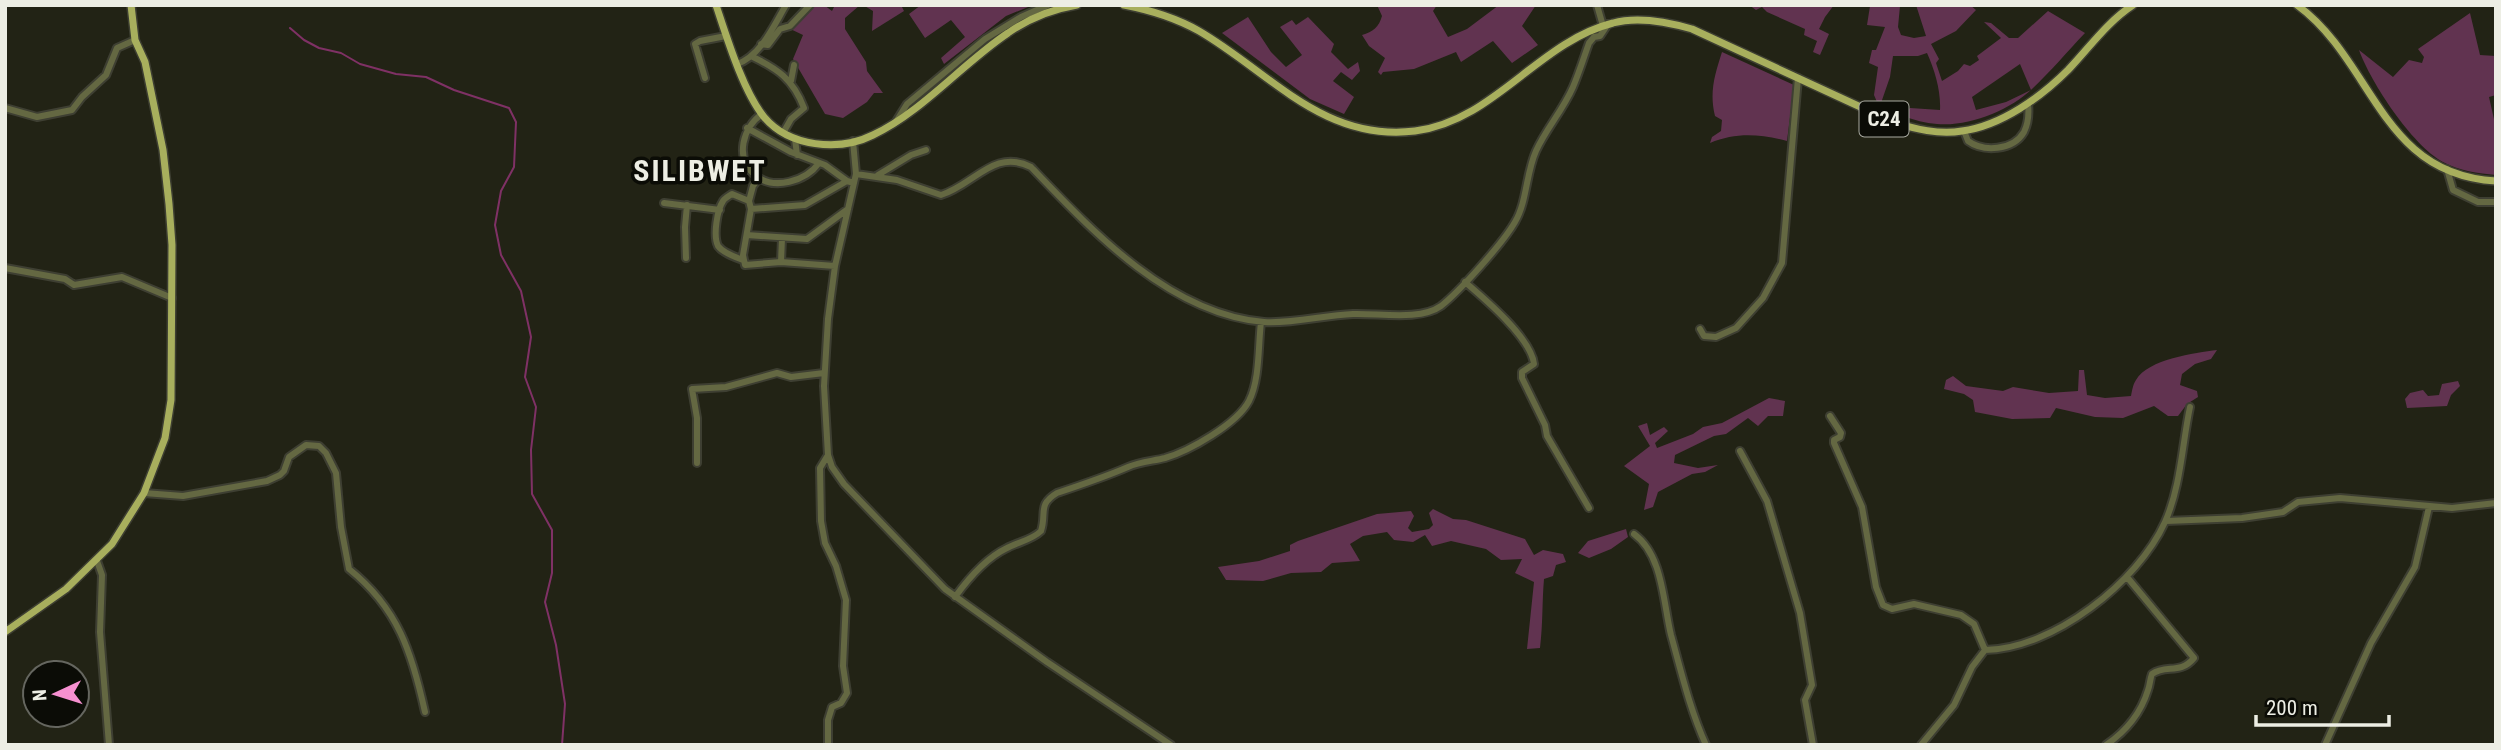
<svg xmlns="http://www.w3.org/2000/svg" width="2501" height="750" viewBox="0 0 2501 750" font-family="'Roboto Condensed',sans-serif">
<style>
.green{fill:#613350;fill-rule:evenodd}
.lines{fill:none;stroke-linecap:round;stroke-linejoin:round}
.stream{stroke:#7f3165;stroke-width:2}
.minor-casing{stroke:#3e3f32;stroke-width:10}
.major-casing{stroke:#3e3f32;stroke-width:10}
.minor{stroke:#646842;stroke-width:6}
.major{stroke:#a8af5d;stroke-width:7}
.labels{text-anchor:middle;stroke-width:7;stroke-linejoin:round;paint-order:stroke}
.shield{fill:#0b0c06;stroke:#a9aaa1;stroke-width:2}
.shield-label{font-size:21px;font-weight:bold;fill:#edeee4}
.district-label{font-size:30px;font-weight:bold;letter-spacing:2px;fill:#edeee4;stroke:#0b0c06}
</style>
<rect width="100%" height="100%" fill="#222315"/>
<path class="green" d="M805,5H824L832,11L835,5H860L845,18V29L866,62L867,71L883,93H874L867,102L843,118L825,114L793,59L803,35L784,26Z
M863,5H901L904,11L872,31L873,11Z
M921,5H1033L1006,16L944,64L941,58L965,37L951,20L925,38L909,14Z
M1377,5H1437L1433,11L1448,37L1467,29L1499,5H1536L1522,26L1538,45L1512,63L1493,41L1461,62L1456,52L1414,69L1383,72L1381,75L1378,72L1385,58L1369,46L1362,35C1373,32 1379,27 1382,16Z
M1749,5H1834L1825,17L1819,29L1829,34L1820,55L1813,52L1817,41L1804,35L1805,29L1767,12L1762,7L1756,10Z
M1874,5L1900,6L1898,27L1901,35L1914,38L1926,36L1916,5H1970L1976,10L1956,31L1931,44L1939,59L1936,63L1942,81L1958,71L1964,64L1970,66L1979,60L1977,56L2001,38L1984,22L1991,23L2009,38H2018L2048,11L2085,33C2067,52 2051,71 2032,89C2010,110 1969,127 1937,124C1914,122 1891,112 1870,102H1877L1874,95L1878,67L1869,63L1872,50H1876L1885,27L1867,25L1870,6ZM1927,53C1935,71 1941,91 1940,110L1910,108L1908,110L1881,103L1890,77L1893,56H1918ZM2020,64L2031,90L2006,102L1976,110L1972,97Z
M2470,13L2480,55L2496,56V95L2489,97L2496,128V175C2478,173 2459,171 2443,162C2412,145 2371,83 2359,50L2393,77L2409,60L2422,63L2424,57L2418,49Z
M1248,17L1271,52L1286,67L1302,55L1280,27L1292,20L1296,25L1308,17L1334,44L1331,52L1348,69L1358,62L1360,71L1352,80L1341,72L1333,81L1354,97L1344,114L1310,99L1222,33Z
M1722,52L1794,85L1787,141C1760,134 1736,132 1710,143L1712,137L1721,131L1722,120L1715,116C1709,92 1715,74 1722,52Z
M2217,350L2211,359L2195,364L2182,374L2180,385L2197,391L2198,397L2187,404L2178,416H2168L2154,406L2123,418L2095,417L2056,408L2050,418L2012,419L1975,412L1973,400L1964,394L1944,389L1946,380L1953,376L1966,386L2003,391L2013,387L2049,393L2078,391L2079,370H2084L2087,395L2105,398L2131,396C2132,391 2133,384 2136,380C2148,359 2195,353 2217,350Z
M2458,381L2460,386L2451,395L2447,406L2407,408L2405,399L2410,393L2423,390L2428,396L2439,395L2442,384Z
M1769,398L1785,401L1783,416H1768L1758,426L1748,418L1726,434L1714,436L1675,455L1674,463L1698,468L1718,465L1705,472L1692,474L1658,492L1653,507L1644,510L1649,484L1624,466L1650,446L1638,426L1647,423L1650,435L1664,427L1668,431L1655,443L1657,448L1693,434L1703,427L1722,423Z
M1433,509L1453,519L1466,520L1525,539L1534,555L1543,550L1563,554L1566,562L1556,565L1553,576L1544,579C1542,602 1543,624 1540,648L1527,649L1534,582L1515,573L1522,559L1501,560L1486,549L1451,541L1432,546L1425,535L1413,542L1394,540L1387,532L1363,536L1350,544L1360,561L1332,563L1321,572L1291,573L1263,581L1226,580L1218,567L1259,561L1290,551V545L1298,541L1377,514L1411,511L1414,516L1408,528L1412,532L1429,529L1433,525L1429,513Z
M1626,529L1628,537L1611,549L1589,558L1578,553L1588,541Z"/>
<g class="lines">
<path class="stream" d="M290,28L304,40L319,48L341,53L360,64L396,74L426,77L454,90L509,108L516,122L514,167L501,191L495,225L501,255L521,291L531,337L525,377L536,407L531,450L532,494L552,530V573L545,602L556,645L565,704L562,745"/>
<g class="minor-casing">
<path id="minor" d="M1597,5L1603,26
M761,44L768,45L780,29L790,26L810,5
M751,56C778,69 793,79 804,108L791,119L783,133
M737,64C761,56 774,25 786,5
M705,78L695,44L700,41L726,36
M791,81L794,65
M5,108L37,117L72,110L82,97L106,75L117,48L135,40
M762,114C743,127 734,158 755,175C774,191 806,181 819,163
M897,120L907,104L985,39L1021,17L1048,5
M747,128L791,152L825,165L847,181L854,183
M1964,131L1968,141C1983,152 2013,151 2024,132C2028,124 2029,113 2028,104
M795,139L797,155
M853,141L856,174L835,266L828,319L824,386L828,455L832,467L844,484L945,589L1047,662L1171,745
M2447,169L2453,190L2478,202H2496
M856,174L897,180L941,195C974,185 994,148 1031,167C1093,232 1170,314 1264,322C1293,324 1324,315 1353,314C1379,313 1420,321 1441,306C1460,291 1503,243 1515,222C1527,202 1526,173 1536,151C1546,129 1563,110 1573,87C1579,73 1584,57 1589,43L1594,37L1600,36L1608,24
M878,175L911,155L926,150
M759,178L753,186L749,201L751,209L743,255L745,265L781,262L835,266
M664,203L720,210
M751,209L805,205L847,181
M747,235L807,239L848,209
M686,258L685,227L687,205
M743,260C735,257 723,253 718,246C713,236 717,210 723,201C725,198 729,196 732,194L749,201
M781,262L782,238
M5,268L65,279L74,285L122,277L172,298
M1465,282C1485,299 1531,338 1534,364L1522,372V378L1545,425L1547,436L1589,508
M1700,329L1704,336L1716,337L1736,328L1763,298L1782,263L1798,78
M1830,416L1841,433L1840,437L1834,440V443L1862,507L1876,587L1883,605L1892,609L1914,604L1961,615L1974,624L1985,650
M1740,451L1767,501L1800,613L1812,685L1805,700L1813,745
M828,455L820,468L821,521L825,543L836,566L846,600L843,666L847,693L841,703L832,707L828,720V745
M697,463V418L692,389L726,387L777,373L791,377L824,373
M144,493L183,496L267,481L280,475L284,471L289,457L306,445L319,446L326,453L336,473L341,527L349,569C398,608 412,653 425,712
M2166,521L2242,518L2283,512L2298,502L2340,498L2452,508L2496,503
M1634,534C1663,555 1663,602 1671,635C1681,671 1690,710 1706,745
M97,561L102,575L100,632L109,745
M955,597C968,579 986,558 1007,548C1018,542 1032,540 1041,531C1047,513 1037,505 1057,493C1081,485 1105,477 1128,467C1139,462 1153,461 1165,458C1189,451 1237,424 1249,401C1260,379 1258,347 1261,322
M1921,745L1954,705L1972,667L1985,650C2053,649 2138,582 2165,522C2181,486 2182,445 2190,407
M2106,745C2125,732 2141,713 2148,690C2150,685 2150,679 2152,674C2166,664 2180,675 2194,658L2127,577
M2325,745L2371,643L2415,567L2429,507"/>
</g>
<g class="major-casing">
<path id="major" d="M716,5C727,38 743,91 764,117C789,147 839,152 873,135C922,112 963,63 1008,33C1028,19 1053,9 1077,5
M1124,5C1150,10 1176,18 1199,31C1271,73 1323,142 1415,131C1494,121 1538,42 1613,23C1638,16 1668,22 1692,29L1893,122C1915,129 1939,135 1962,131C2001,126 2041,97 2068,70C2089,48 2107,22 2133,5
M2297,5C2374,61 2380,175 2496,181
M5,632L66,589L112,544L144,493L165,438L171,400L172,245L169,204L163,150L145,62L135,40L131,5"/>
</g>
<use href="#minor" class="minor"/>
<use href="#major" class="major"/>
</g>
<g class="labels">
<rect class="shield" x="1859.5" y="101.5" width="49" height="35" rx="5"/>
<g class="shield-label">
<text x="1884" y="126">C24</text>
</g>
<g class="district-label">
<text x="700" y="181">SILIBWET</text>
</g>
</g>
<rect width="2501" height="750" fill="none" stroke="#edeee4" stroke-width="14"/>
<g transform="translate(56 694) rotate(266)"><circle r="33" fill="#0b0c06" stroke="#65665f" stroke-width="2"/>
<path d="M0-5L12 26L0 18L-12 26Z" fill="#f690d0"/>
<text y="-10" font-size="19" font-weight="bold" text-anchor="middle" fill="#edeee4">N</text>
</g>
<path d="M2256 715v10h133v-10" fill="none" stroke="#edeee4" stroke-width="3.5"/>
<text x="2266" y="715" font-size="21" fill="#edeee4" stroke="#0b0c06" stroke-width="5" paint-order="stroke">200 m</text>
</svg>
